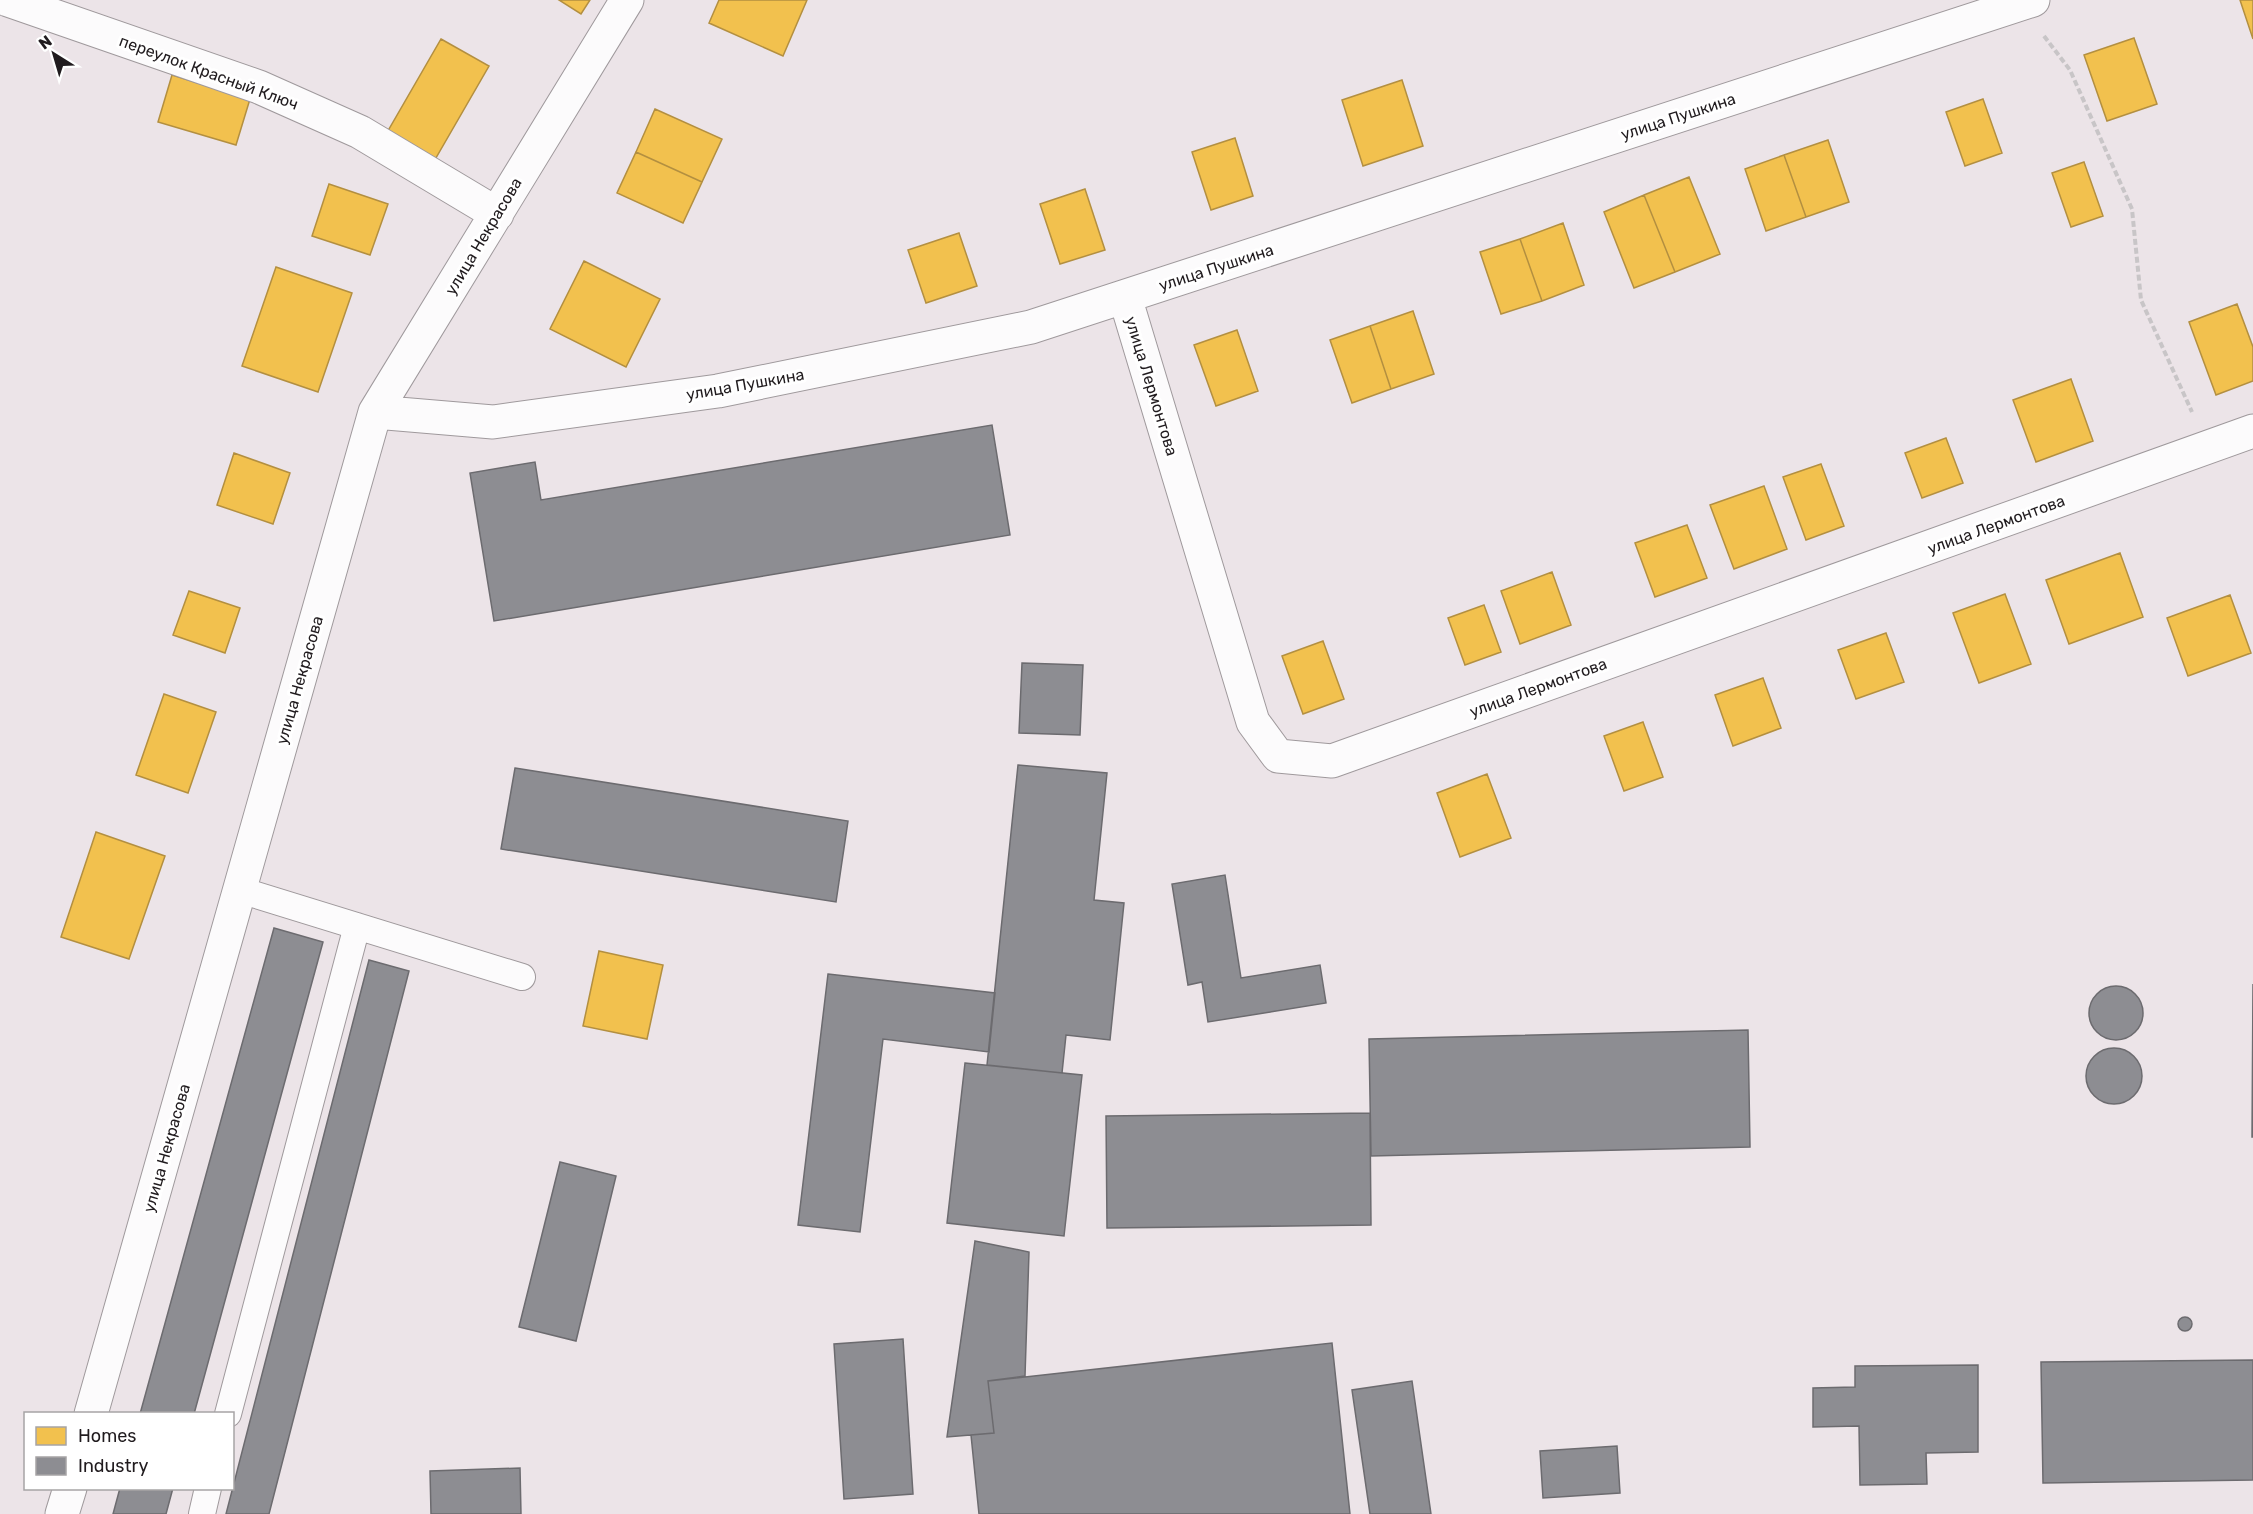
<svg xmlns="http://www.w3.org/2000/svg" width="2253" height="1514" viewBox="0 0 2253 1514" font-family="Rubik,sans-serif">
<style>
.homes{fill:#f2c14e;stroke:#b38f40;stroke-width:1.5}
.industry{fill:#8d8d92;stroke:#6c6b6f;stroke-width:1.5}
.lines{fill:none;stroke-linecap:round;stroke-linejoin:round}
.lane-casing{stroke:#9f999c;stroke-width:28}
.street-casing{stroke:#9f999c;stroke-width:35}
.path{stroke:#c8c5c7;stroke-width:4;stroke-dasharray:6 3;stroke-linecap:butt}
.lane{stroke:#fcfbfc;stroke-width:26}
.street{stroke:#fcfbfc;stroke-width:33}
.labels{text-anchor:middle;stroke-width:6;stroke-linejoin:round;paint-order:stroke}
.street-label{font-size:16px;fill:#201b1e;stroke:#fff}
</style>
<rect width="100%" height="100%" fill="#ece4e8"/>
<path class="homes" d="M559,0H590L581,14Z
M719,0H807L783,56L709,23Z
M2240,0H2253V39Z
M2134,38L2157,104L2107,121L2084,55Z
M441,39L489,66L433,163L385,136Z
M172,75L250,99L236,145L158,122Z
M1402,80L1423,146L1363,166L1342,100Z
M1983,99L2002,153L1965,166L1946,112Z
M655,109L722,139L702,182L636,152Z
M1235,138L1253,196L1211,210L1192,152Z
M1828,140L1849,202L1806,217L1784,155Z
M636,152L702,182L683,223L617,193Z
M1784,155L1806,217L1766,231L1745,169Z
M2084,162L2103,216L2071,227L2052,173Z
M1689,177L1720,254L1675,272L1644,195Z
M329,184L388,204L370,255L312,236Z
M1085,189L1105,250L1060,264L1040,204Z
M1644,195L1675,272L1634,288L1604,212Z
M1563,223L1584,285L1542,301L1520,239Z
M959,233L977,286L926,303L908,250Z
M1520,239L1542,301L1501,314L1480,252Z
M584,261L660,299L626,367L550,329Z
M276,267L352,293L318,392L242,366Z
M2237,304L2253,347V381L2216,395L2189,322Z
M1413,311L1434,374L1391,389L1370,326Z
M1370,326L1391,389L1352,403L1330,340Z
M1237,330L1258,391L1216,406L1194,345Z
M2071,379L2093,441L2036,462L2013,400Z
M1946,438L1963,483L1922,498L1905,453Z
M234,453L290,473L273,524L217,505Z
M1821,464L1844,526L1806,540L1783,477Z
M1764,486L1787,549L1734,569L1710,505Z
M1687,525L1707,578L1655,597L1635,543Z
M2120,553L2143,617L2069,644L2046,580Z
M1552,572L1571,625L1520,644L1501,591Z
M189,591L240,608L225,653L173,635Z
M2005,594L2031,664L1979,683L1953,613Z
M2230,595L2251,653L2188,676L2167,618Z
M1484,605L1501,652L1465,665L1448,618Z
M1886,633L1904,682L1856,699L1838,650Z
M1323,641L1344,699L1303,714L1282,656Z
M1763,678L1781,728L1733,746L1715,695Z
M164,694L216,712L188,793L136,775Z
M1643,722L1663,777L1624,791L1604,736Z
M1487,774L1511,838L1460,857L1437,793Z
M96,832L165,856L129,959L61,937Z
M599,951L663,965L647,1039L583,1026Z"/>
<path class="industry" d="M992,425L1010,535L494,621L470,473L535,462L541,500Z
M1022,663L1083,665L1080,735L1019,733Z
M1018,765L1107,773L1094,900L1124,903L1110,1040L1066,1035L1062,1073L987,1065Z
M515,768L848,821L836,902L501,849Z
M1225,875L1241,978L1320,965L1326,1003L1208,1022L1202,982L1188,985L1172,884Z
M274,928L323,942L194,1414H140Z
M369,960L409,971L269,1514H226Z
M828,974L995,993L989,1052L883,1039L860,1232L798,1225Z
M2253,984V1137H2252Z
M2089 1013a27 27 0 1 1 54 0a27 27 0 1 1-54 0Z
M1748,1030L1750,1147L1371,1156L1369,1039Z
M2086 1076a28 28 0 1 1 56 0a28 28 0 1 1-56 0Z
M965,1063L1082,1075L1064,1236L947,1223Z
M1370,1113L1371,1225L1107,1228L1106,1116Z
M560,1162L616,1176L576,1341L519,1327Z
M975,1241L1029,1252L1025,1376L988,1381L994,1433L947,1437Z
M2178 1324a7 7 0 1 1 14 0a7 7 0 1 1-14 0Z
M903,1339L913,1494L844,1499L834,1344Z
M1332,1343L1350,1514H979L971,1435L994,1433L988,1381Z
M2253,1360V1480L2043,1483L2041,1362Z
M1978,1365V1452L1926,1453L1927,1484L1860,1485L1859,1426L1813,1427V1388L1855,1387V1366Z
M1412,1381L1431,1514H1370L1352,1390Z
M1617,1446L1620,1493L1543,1498L1540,1451Z
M520,1468L521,1514H431L430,1471Z
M120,1488H173L166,1514H113Z"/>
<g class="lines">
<g class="lane-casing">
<path id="lane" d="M240,890L522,977
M228,1414L357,926
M202,1514L208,1488"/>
</g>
<g class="street-casing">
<path id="street" d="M8,0L259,87L360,132L497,214
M1125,297L1253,722L1278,756L1332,761L2253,431
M375,412L493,422L718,391L1031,327L2033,0
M91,1414L375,412L627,0
M62,1514L70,1488"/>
</g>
<path class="path" d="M2044,36L2070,70L2132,209L2141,300L2192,412"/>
<use href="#lane" class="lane"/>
<use href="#street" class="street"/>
</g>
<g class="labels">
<g class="street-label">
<text transform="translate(209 72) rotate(20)" y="6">переулок Красный Ключ</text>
<text transform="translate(1678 116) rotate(-18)" y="6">улица Пушкина</text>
<text transform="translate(483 236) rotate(-59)" y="6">улица Некрасова</text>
<text transform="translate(1216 267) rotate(-18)" y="6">улица Пушкина</text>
<text transform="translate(745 384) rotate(-10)" y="6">улица Пушкина</text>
<text transform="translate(1152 386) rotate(73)" y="6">улица Лермонтова</text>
<text transform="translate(1996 524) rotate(-20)" y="6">улица Лермонтова</text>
<text transform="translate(299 680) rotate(-74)" y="6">улица Некрасова</text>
<text transform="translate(1538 687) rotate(-20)" y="6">улица Лермонтова</text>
<text transform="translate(166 1148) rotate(-74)" y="6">улица Некрасова</text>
</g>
</g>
<rect x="24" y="1412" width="210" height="78" fill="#ffffff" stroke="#a6a4a5" stroke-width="1.5"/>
<rect x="36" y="1427" width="30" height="18" fill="#f2c14e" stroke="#a6a4a5" stroke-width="1.5"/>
<text x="78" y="1442" font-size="18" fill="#201b1e">Homes</text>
<rect x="36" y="1457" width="30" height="18" fill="#8d8d92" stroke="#a6a4a5" stroke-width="1.5"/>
<text x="78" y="1472" font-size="18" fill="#201b1e">Industry</text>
<g transform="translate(54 54) rotate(323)" stroke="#ffffff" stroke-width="4.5" paint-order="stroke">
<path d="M0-4.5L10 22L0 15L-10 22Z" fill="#201b1e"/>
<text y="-9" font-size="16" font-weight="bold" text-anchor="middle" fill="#201b1e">N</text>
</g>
</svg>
